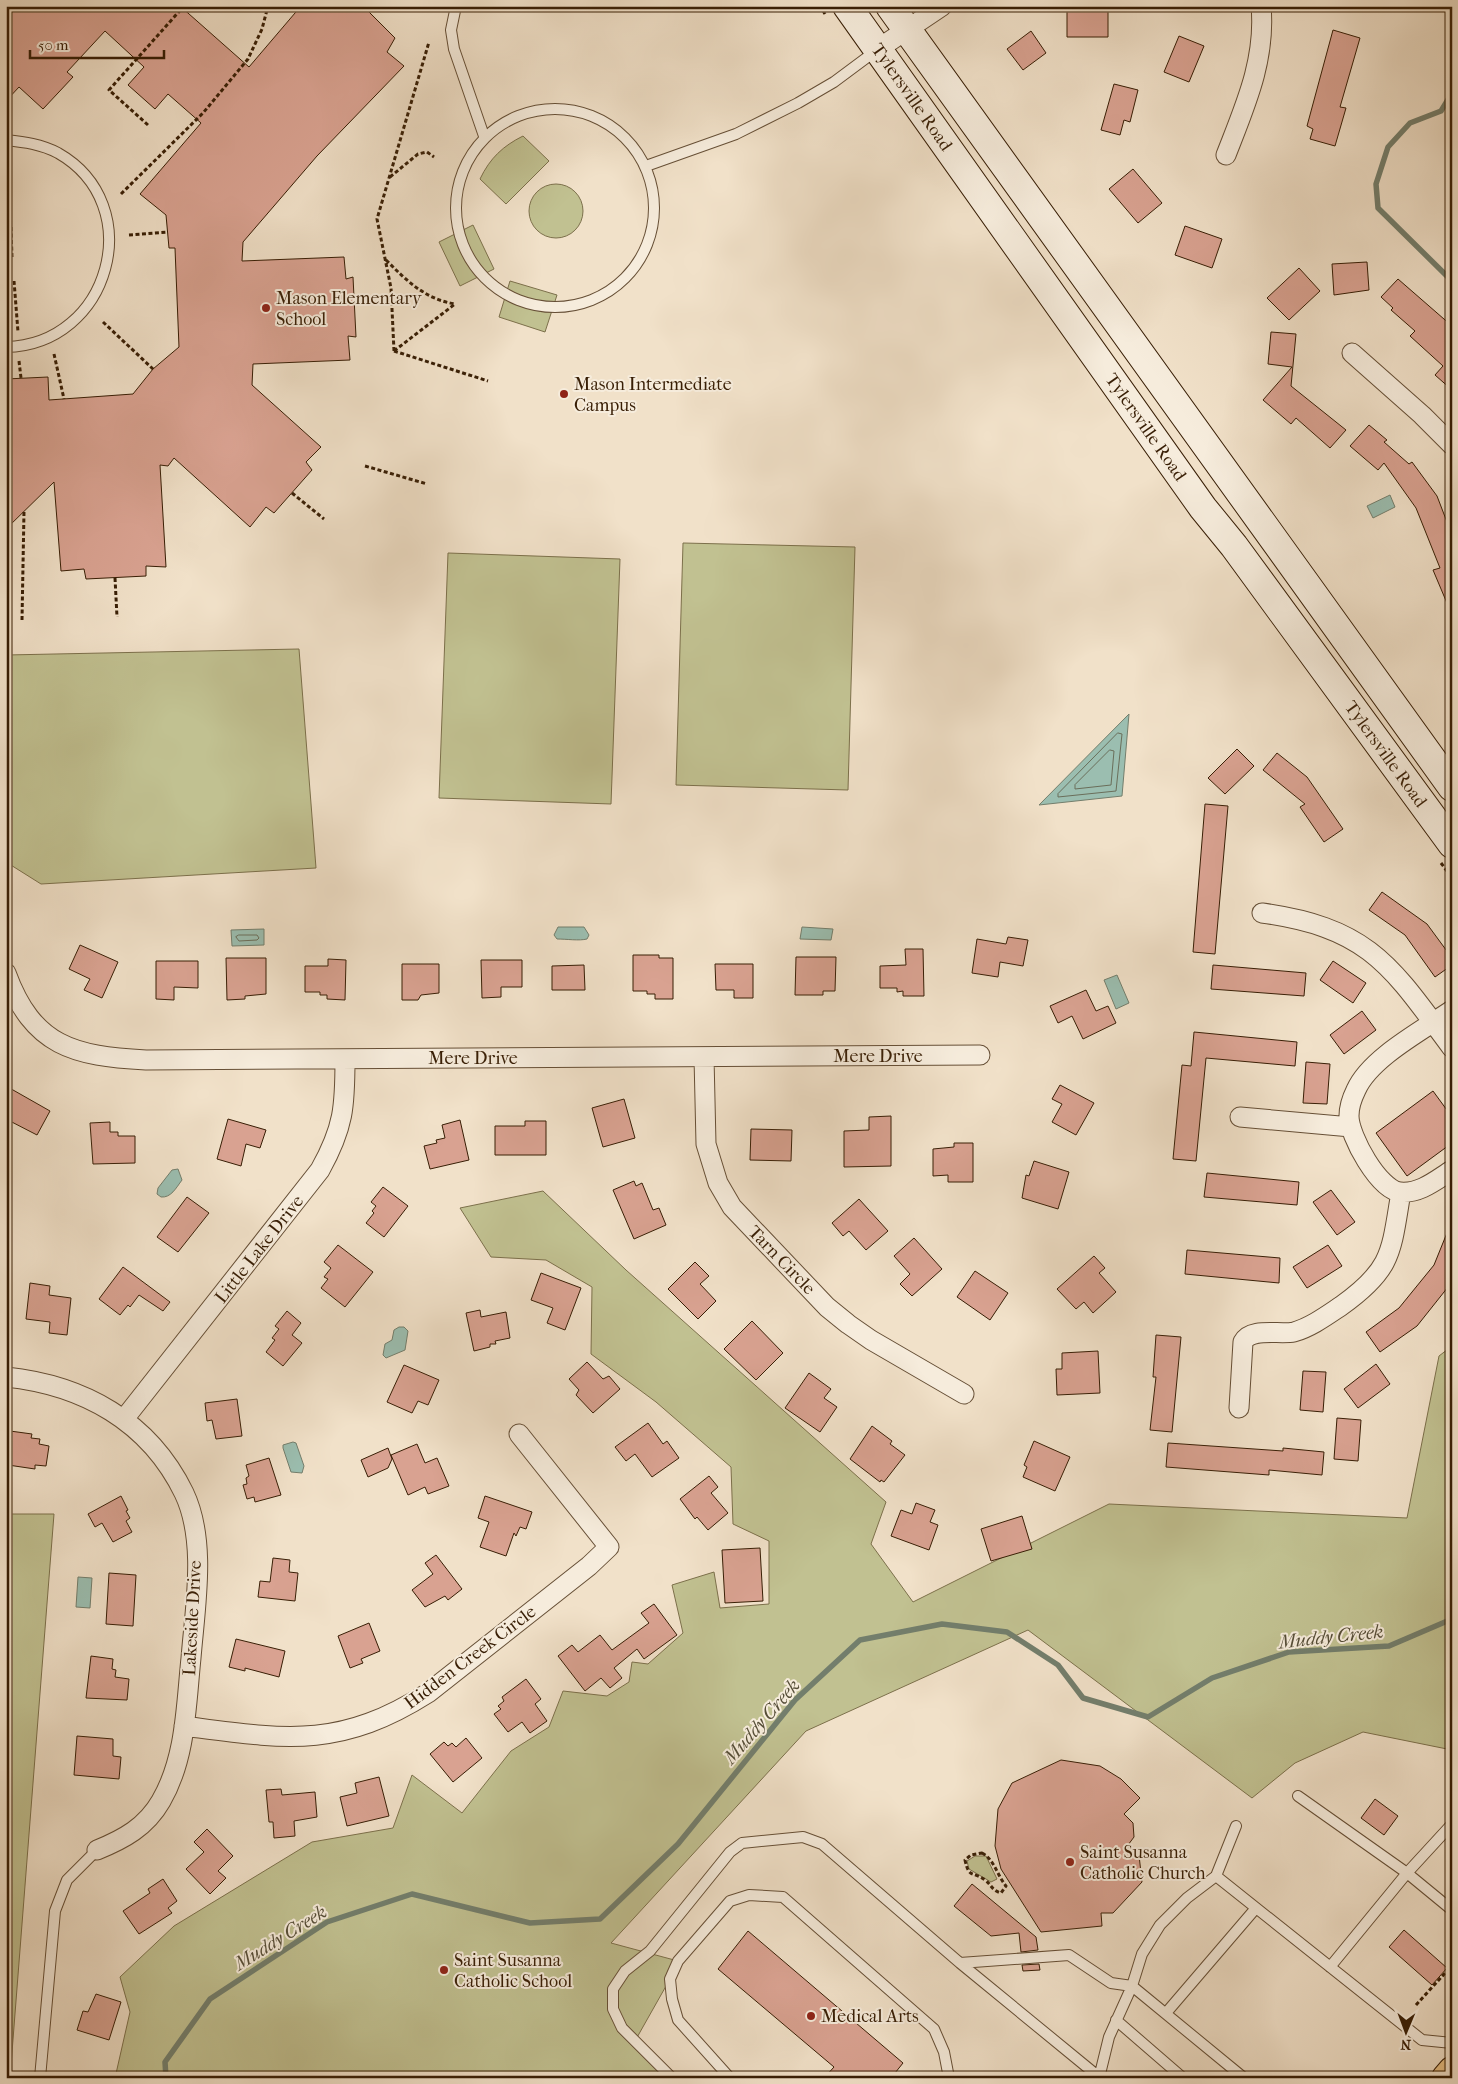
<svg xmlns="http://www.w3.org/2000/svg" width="1458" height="2084" viewBox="0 0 1458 2084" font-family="'IM FELL French Canon',serif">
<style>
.green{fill:#c1c191;stroke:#7c704b}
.water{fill:#9bbeb0;stroke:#737e6c}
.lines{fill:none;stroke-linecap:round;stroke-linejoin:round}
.shore{stroke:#6a6e5a;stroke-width:1}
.stream{stroke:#737e6c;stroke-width:5.5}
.building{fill:#d9a291;stroke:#381e05}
.service-casing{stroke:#664f36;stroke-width:12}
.minor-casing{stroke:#664f36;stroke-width:21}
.secondary-casing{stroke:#381e05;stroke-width:30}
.primary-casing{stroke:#381e05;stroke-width:30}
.path{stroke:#381e05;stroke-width:3;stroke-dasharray:4 2.5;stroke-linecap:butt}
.service{stroke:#f6ecdc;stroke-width:10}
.minor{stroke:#f6ecdc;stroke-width:19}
.secondary{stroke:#f6ecdc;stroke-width:28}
.primary{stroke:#e8c084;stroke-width:28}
.poi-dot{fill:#8f2418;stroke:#f6ecdc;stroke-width:2}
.labels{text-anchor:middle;stroke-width:4;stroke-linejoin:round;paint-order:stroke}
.street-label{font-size:18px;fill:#381e05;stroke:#f6ecdc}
.poi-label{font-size:18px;fill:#381e05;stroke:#f6ecdc;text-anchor:start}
.water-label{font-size:19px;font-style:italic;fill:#564e38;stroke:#f6ecdc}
</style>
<rect width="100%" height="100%" fill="#f1e1c9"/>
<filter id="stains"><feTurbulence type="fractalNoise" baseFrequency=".004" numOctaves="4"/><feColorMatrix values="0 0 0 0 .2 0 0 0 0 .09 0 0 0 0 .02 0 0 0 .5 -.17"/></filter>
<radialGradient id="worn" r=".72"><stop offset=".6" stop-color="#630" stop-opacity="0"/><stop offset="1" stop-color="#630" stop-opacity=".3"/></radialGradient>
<path class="green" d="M523,136L549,161L506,204L480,179C490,158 503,146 523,136Z
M529 211a27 27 0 1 1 54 0a27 27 0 1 1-54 0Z
M473,225L494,269L460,286L439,242Z
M510,281L557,295L545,332L499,317Z
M683,543L855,547L848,790L676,785Z
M448,553L620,559L611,804L439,798Z
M299,649L316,868L41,884L6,862V655Z
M543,1191L626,1270L886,1502L871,1544L913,1602L1109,1504L1407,1518L1439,1356L1452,1346V1750L1363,1732L1295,1763L1252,1798L1028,1630L806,1731L611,1943L678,1961L670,1979L635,2041L672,2078H115L130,2012L120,1977L174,1926L312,1842L393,1828L412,1775L462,1813L511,1751L549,1727L563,1691L607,1696L629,1682L632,1662L648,1664L683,1633L672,1585L714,1572L720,1608L769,1604V1541L733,1524L731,1467L656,1402L591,1354L592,1287L546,1260L491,1257L460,1208Z
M6,1514H54L10,2078H6Z
M975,1856H986L997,1879L991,1882L969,1869L967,1861Z"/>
<path class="water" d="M1390,495L1395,507L1373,518L1367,506Z
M1129,714L1122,796L1039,805Z
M558,927H584L589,935L587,939C579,941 567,939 557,939L554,935Z
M802,927L833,929L831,940L800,939Z
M264,929V945L232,946L231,930Z
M1117,975L1129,1003L1116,1009L1104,980Z
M178,1169L182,1180C176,1188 171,1198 161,1197L157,1194L158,1188L172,1170Z
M399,1327H404L408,1331L405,1350L386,1358L383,1355L385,1344L392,1340L394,1330Z
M293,1442L296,1443L304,1466L302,1473L291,1472L283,1448V1445Z
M78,1577L92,1578L90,1608L76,1607Z"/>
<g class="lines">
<path class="shore" d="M1118,733L1122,734L1116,791L1058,797V794Z
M1110,750L1114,751L1111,785L1075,789V785Z
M239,935H257L259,938L257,940L239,941L236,937Z"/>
<path class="stream" d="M1452,93L1441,111L1410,123L1388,147L1376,184L1378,208L1452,281
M166,2078L165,2062L210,1999L327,1922L412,1894L530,1923L600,1919L678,1844L795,1700L860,1640L942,1624L1007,1632L1058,1665L1083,1698L1148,1717L1212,1678L1289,1652L1389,1646L1452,1619"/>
</g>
<path class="building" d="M6,6H180L249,67L301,6H363L395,38L387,52L404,66L317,156L243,242L242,261L344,257L346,279L353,277L356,337L348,336L350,360L253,364L252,385L321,447L306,462L312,470L274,513L266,507L250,527L174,458L168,466L160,465L166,567L146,566V576L86,579L84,569L61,571L54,482L6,529V379L48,377L49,400L133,394L153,369L179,347L175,248H169L166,215L140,194L201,123L168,94L155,109L128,85L144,67L105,31L67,72L73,77L43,109L19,87L6,101Z
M1067,6H1094V10H1108V37H1067Z
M1333,30L1360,38L1340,107L1346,108L1335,146L1310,139L1313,129L1307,126Z
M1031,31L1046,53L1023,70L1007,49Z
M1179,36L1204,46L1189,82L1164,72Z
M1114,84L1138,90L1130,122L1124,120L1120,135L1101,130Z
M1133,169L1162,203L1138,223L1109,189Z
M1185,226L1222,239L1212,268L1175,255Z
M1367,262L1369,290L1334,295L1332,264Z
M1299,268L1320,291L1289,320L1267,298Z
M1398,279L1452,326V390L1435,375L1443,366L1410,336L1415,331L1391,310L1393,308L1381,297Z
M1271,332L1296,334L1291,386L1346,430L1330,448L1296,418L1291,424L1263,400L1292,367L1268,364Z
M1369,425L1387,440L1384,442L1409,464L1412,462L1437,496L1452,535V615L1433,570L1440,568L1416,508L1384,463L1378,470L1350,446Z
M1237,749L1254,766L1225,794L1208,778Z
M1277,753L1307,777L1343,829L1324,842L1300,807L1305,804L1263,770Z
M1205,804L1228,806L1215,954L1193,952Z
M1382,892L1427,924L1452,958V965L1435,977L1405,935L1369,910Z
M1008,937L1028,940L1023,966L1000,962L998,977L972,973L977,939L1006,944Z
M80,945L118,962L102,998L84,990L90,979L69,969Z
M905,949H923L924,996H903V991L897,992V988H880V966L906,965Z
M633,955H659V958H673V999H655V994H647V991H633Z
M796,957H836L835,991H823V995H795Z
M226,958H266V994L245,996V999L227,1000Z
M328,959L346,960L345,1000L327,999V995H320V992H305V966H328Z
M481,960H522V987H501V997L482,998Z
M156,961H198V988L174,987V1000L156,999Z
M1333,961L1366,983L1353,1003L1320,980Z
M402,964H439V993L421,995L418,1000H402Z
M715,964H753V998H734V990H716Z
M584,965L585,990H552V966Z
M1213,965L1306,973L1304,996L1211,989Z
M1086,990L1096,1011L1108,1006L1116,1023L1083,1039L1072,1016L1058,1023L1050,1006Z
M1362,1011L1376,1030L1344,1054L1330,1035Z
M1194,1032L1297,1042L1295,1066L1206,1058L1196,1161L1173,1159L1182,1065L1191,1066Z
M1306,1062L1330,1064L1327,1104L1303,1103Z
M1060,1085L1094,1103L1076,1135L1052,1122L1062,1104L1052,1099Z
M6,1086L50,1111L37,1135L6,1119Z
M1433,1091L1452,1117V1143L1407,1176L1376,1133Z
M624,1099L635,1138L603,1147L592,1108Z
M891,1116V1166L844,1167V1131L869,1130V1117Z
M228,1119L266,1130L260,1148L246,1144L241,1166L217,1159Z
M460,1120L469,1160L430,1169L424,1146L437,1143L436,1140L445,1138L442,1125Z
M525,1121H546V1155H495V1126H525Z
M110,1122V1132H118V1136H135V1163L93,1164L90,1123Z
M751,1129L792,1130L791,1161L750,1160Z
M954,1143H973V1182H948V1175L933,1176V1149L954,1147Z
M1034,1161L1069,1172L1058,1209L1022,1198L1026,1175L1029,1176Z
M1207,1173L1299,1182L1297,1205L1204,1197Z
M634,1181L636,1186L642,1183L653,1210L659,1208L666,1225L634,1239L613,1190Z
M383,1187L408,1206L384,1237L366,1223L374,1213L372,1211L376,1206L371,1202Z
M1331,1190L1355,1222L1337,1235L1313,1202Z
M187,1197L209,1213L178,1252L157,1237Z
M859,1199L888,1231L866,1250L849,1231L843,1236L832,1223Z
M1451,1223L1452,1282L1417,1326L1380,1352L1366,1332L1399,1308L1434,1265Z
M914,1238L942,1269L912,1296L900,1284L910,1274L894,1256Z
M338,1245L373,1272L345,1307L321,1288L328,1279L324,1277L331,1268L324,1262Z
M1328,1245L1342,1266L1307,1288L1293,1267Z
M1187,1250L1280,1258L1279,1283L1185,1274Z
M1094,1256L1105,1268L1099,1273L1116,1292L1093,1313L1084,1302L1076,1309L1057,1289Z
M695,1262L709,1276L700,1284L716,1301L698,1319L668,1289Z
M123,1267L170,1302L163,1311L139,1295L130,1307L128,1305L120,1315L99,1299Z
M975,1271L1008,1293L990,1320L957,1297Z
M541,1273L581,1288L565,1330L547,1323L553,1308L531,1300Z
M30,1283L50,1286L49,1295L71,1298L67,1335L49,1333L50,1322L26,1319Z
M480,1310L481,1317L506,1312L510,1338L495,1341L496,1344H490V1347L474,1351L466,1313Z
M287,1311L301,1323L292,1335L302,1343L283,1366L266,1352L275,1340L272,1338L279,1329L275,1326Z
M752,1321L783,1353L756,1380L724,1349Z
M1156,1335L1181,1337L1172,1432L1150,1430L1156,1377H1153Z
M1098,1351L1100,1393L1057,1395L1056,1369H1062V1353Z
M587,1362L603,1379L609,1376L620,1389L593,1413L576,1395L579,1390L569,1379Z
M1376,1364L1390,1384L1358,1408L1344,1389Z
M404,1365L439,1380L428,1405L418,1401L412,1413L387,1402Z
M1303,1371L1326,1372L1323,1412L1300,1410Z
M809,1373L831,1389L824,1398L837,1407L820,1432L785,1408Z
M237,1399L242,1436L216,1439L212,1420L207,1421L205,1403Z
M1337,1418L1361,1420L1358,1461L1334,1459Z
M648,1423L663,1444L667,1441L679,1458L652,1477L635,1454L626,1461L615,1447Z
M872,1426L892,1441L890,1444L905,1455L884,1482L881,1480L880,1482L850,1459Z
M10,1431L32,1434L31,1438L40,1439L39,1444L49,1446L46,1466L35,1465V1469L8,1465Z
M1034,1441L1070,1457L1055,1491L1023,1477L1027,1467L1024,1465Z
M1168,1443L1283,1451V1448L1324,1452L1322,1475L1269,1470V1475L1166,1467Z
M417,1444L425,1463L437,1458L449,1486L428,1494L425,1487L408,1495L391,1455Z
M388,1448L392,1459L388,1468L368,1477L361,1460Z
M269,1458L281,1495L255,1502L254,1497L247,1499L243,1485L247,1484L246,1478L249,1476L246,1465Z
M709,1476L718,1487L711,1493L728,1513L708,1530L697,1517L695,1519L680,1499Z
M121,1496L128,1510L126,1511L130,1518L126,1521L132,1532L113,1542L102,1523L95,1527L88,1514Z
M485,1496L532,1512L526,1529L520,1527L516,1536L514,1533L506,1556L480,1547L489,1522L478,1518Z
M916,1503L935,1510L930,1522L938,1525L929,1550L891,1536L901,1510L912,1514Z
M1022,1516L1032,1549L991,1561L981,1529Z
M760,1548L763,1601L725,1603L722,1550Z
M436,1555L462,1589L448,1600L445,1596L425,1607L412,1590L433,1574L425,1563Z
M273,1558L290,1560L289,1572L298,1573L295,1601L258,1597L260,1581L270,1582Z
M109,1573L136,1575L133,1626L106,1624Z
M654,1604L677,1635L644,1659L637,1649L614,1668L622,1678L610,1688L601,1678L585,1691L558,1656L572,1645L578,1652L600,1635L612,1650L649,1623L641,1613Z
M369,1623L380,1651L361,1659L363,1663L350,1668L338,1636Z
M236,1639L285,1651L279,1677L245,1668V1671L229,1667Z
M91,1656L113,1659L112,1669L116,1670L115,1677L129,1679L127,1700L86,1698Z
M526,1679L541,1699L535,1704L547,1721L530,1733L522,1722L508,1732L494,1714L501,1709L498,1706L504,1701L502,1697Z
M77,1736L113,1739V1756L121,1757L119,1779L74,1775Z
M466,1738L482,1758L453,1782L430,1754L444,1742L448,1746L452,1743L456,1747Z
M1061,1760L1100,1766L1121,1779L1140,1798L1124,1814L1133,1823L1134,1837L1128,1845L1139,1855L1142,1882L1113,1913H1101L1102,1926L1041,1932L1001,1869L995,1846L998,1809L1012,1783Z
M379,1777L389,1816L347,1826L340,1797L357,1793L355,1783Z
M281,1789L282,1795L315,1792L317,1817L294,1821L295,1836L274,1838L273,1822H269L266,1790Z
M1375,1799L1398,1816L1384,1835L1361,1818Z
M207,1829L233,1856L218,1871L226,1878L210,1894L186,1869L204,1852L194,1842Z
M163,1879L177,1901L168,1908L172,1913L139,1934L123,1911L150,1893L148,1889Z
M972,1884L1036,1937L1038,1950L1021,1952L1019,1933L991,1936L954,1906Z
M1404,1930L1447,1968L1432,1985L1389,1947Z
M748,1931L903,2063L891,2078H824L834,2067L718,1969Z
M1039,1964L1040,1970L1023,1971L1022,1965Z
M96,1994L121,2002L109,2040L77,2030L83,2011L88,2012Z"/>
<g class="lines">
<g class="service-casing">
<path id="service" d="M456,6L451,30L454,49L484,136
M456 208a99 99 0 1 1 198 0a99 99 0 1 1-198 0Z
M6,140C24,142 41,144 58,153C149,205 110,345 6,347
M646,166L736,134L798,103L834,82L877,50
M1298,1796L1407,1873L1452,1824
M1216,1876L1422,2040L1452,2043
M960,1963L1069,1955L1111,1983L1132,1986L1244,2078
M1330,1967L1407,1873L1452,1910
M1166,2013L1256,1908
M1116,2020L1183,2078
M40,2078L55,1911L67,1880L97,1850
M672,2078L622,2028L613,2009V1989L625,1971L650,1951L730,1852L742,1843L803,1837L822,1844L960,1963L1099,2077
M730,2078L678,2020L672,1999L670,1979L678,1961L730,1901L749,1895L783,1897L934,2029L944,2052L949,2078
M1099,2078L1109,2037L1132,1986L1142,1954L1160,1925L1187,1898L1216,1876L1236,1826"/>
</g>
<g class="minor-casing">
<path id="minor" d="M878,49L942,6
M1226,155C1245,106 1266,60 1261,6
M1352,353L1422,415L1452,445
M1262,913C1370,928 1391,966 1452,1048
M6,973C33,1047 74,1056 146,1060L980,1055
M1452,1010C1423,1030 1370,1058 1356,1090C1352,1098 1349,1107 1349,1116C1349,1136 1379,1190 1400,1192C1420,1194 1436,1180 1452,1170
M704,1057L706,1144L718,1183L732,1207L827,1307L848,1324L871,1340L964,1394
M1240,1117L1351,1127
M6,1377C83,1385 149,1421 184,1493C207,1541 195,1607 191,1658C186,1706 186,1758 161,1801C146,1827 124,1839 97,1850
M1239,1408L1243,1342C1251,1327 1279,1335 1294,1332C1311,1327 1326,1316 1341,1306C1393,1269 1391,1252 1401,1192
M124,1419L320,1170C344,1127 345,1106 345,1059
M184,1726C284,1739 338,1750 428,1693L589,1566L609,1547L519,1434"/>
</g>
<g class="secondary-casing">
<path id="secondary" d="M847,6L1203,508L1234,546L1452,844
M890,6L1452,787"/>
</g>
<g class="primary-casing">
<path id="primary" d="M1446,2078L1452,2071"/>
</g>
<path class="path" d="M820,6L825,14
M148,125L109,90L184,6
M6,165L10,206
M390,177L418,154L427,152L434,157
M121,194L203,113L248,59L262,29L268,6
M11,227L12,259
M129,235L168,232
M386,260C407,281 426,300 456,304
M14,281L18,332
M103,322L153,369
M394,351L391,288L377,219L429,42
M394,351L488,381
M394,351L455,304
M54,354L64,399
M19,361L21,378
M365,466L427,484
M292,493L324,519
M115,578L117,617
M22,620L24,511
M1441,863L1452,878
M982,1853C994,1859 997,1875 1006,1886L1001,1893C991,1890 992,1885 985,1880C973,1871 969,1879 965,1860L971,1855Z
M1416,2005L1446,1972"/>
<use href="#service" class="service"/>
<use href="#minor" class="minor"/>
<use href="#secondary" class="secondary"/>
<use href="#primary" class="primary"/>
</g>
<g class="poi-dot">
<circle cx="266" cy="308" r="5"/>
<circle cx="564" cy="394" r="5"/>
<circle cx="1070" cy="1862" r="5"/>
<circle cx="444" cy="1970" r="5"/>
<circle cx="811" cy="2016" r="5"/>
</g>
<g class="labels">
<g class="street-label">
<text transform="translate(912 97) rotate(55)" y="6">Tylersville Road</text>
<text transform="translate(1146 427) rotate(55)" y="6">Tylersville Road</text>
<text transform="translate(1386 754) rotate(54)" y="6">Tylersville Road</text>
<text x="878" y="1062">Mere Drive</text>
<text x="473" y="1064">Mere Drive</text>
<text transform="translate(259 1249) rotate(-52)" y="6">Little Lake Drive</text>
<text transform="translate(782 1260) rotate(46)" y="6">Tarn Circle</text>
<text transform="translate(192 1618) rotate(-87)" y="6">Lakeside Drive</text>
<text transform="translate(470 1657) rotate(-37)" y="6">Hidden Creek Circle</text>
</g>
<g class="poi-label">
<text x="276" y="304">Mason Elementary<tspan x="276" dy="21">School</tspan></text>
<text x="574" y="390">Mason Intermediate<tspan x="574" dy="21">Campus</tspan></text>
<text x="1080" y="1858">Saint Susanna<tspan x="1080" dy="21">Catholic Church</tspan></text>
<text x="454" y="1966">Saint Susanna<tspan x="454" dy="21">Catholic School</tspan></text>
<text x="821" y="2022">Medical Arts</text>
</g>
<g class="water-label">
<text transform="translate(1331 1636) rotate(-6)" y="7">Muddy Creek</text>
<text transform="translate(761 1721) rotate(-49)" y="7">Muddy Creek</text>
<text transform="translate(280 1937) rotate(-32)" y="7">Muddy Creek</text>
</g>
</g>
<rect width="1458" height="2084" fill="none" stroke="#f1e1c9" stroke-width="25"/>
<rect x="8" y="8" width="1443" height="2069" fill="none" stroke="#381e05" stroke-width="2.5"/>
<rect x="12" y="12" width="1433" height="2059" fill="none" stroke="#381e05"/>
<g transform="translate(1406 2032) rotate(181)" stroke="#f6ecdc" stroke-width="4" paint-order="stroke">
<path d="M0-4L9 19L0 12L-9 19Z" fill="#381e05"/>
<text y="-8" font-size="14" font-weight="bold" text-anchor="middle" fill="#381e05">N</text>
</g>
<path d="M30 50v8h134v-8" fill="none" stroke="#381e05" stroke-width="2.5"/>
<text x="38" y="50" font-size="15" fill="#381e05" stroke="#f6ecdc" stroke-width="4" paint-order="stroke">50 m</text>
<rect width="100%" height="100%" filter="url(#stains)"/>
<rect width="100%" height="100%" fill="url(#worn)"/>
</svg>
